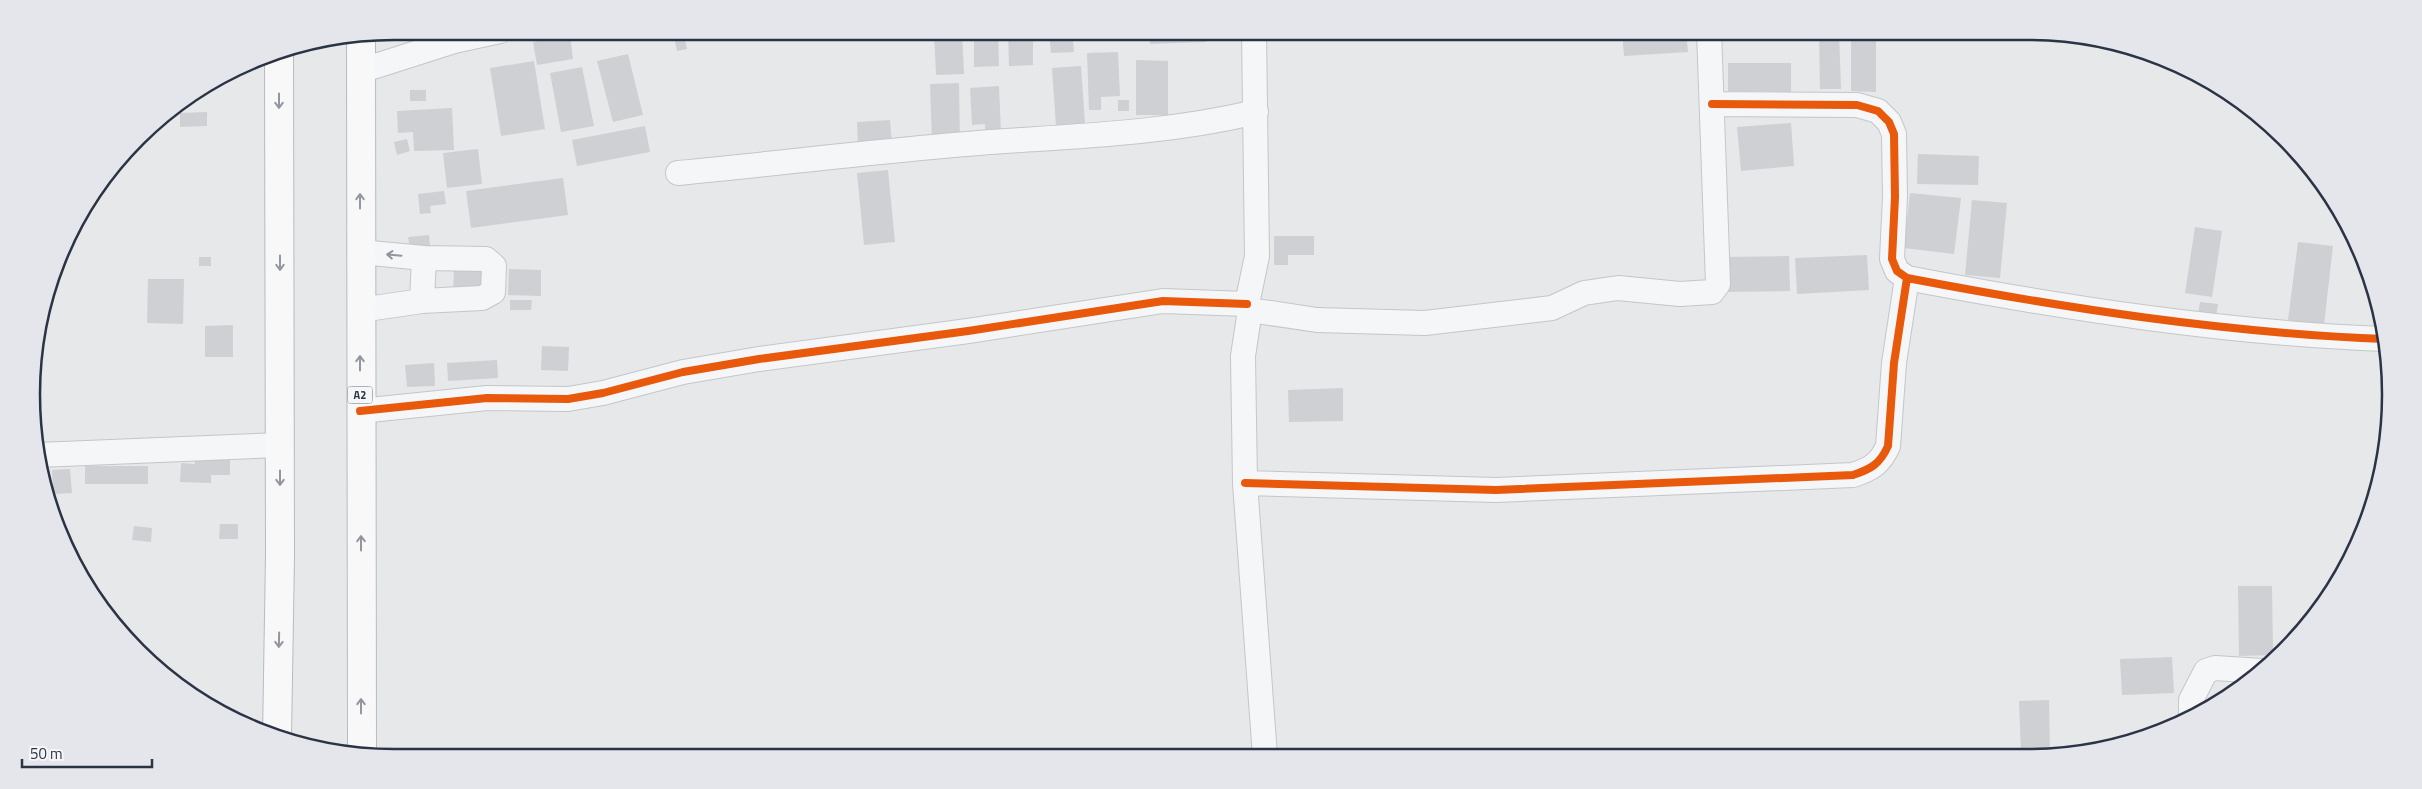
<svg xmlns="http://www.w3.org/2000/svg" width="2422" height="789" viewBox="0 0 2422 789" font-family="'Titillium Web',sans-serif">
<style>
.building{fill:#ced0d3}
.lines{fill:none;stroke-linecap:round;stroke-linejoin:round}
.minor-casing{stroke:#c4c6c8;stroke-width:26}
.highway-casing{stroke:#b8bbbf;stroke-width:30}
.minor{stroke:#f5f6f7;stroke-width:24}
.highway{stroke:#f8f8f8;stroke-width:28}
.cycleway-casing{stroke:#f4f6f9;stroke-width:11}
.cycleway{stroke:#e8590c;stroke-width:8}
.oneway{stroke:#92969e}
.oneway2{stroke:#90959e}
.labels{text-anchor:middle;stroke-width:4;stroke-linejoin:round;paint-order:stroke}
.shield{fill:#f4f6f9;stroke:#676e7b;stroke-width:1}
.shield-label{font-size:11px;font-weight:bold;fill:#2b3445}
.rim{fill:none;stroke:#2b3445;stroke-width:2.5}
</style>
<rect width="100%" height="100%" fill="#e6e8ea"/>
<path class="building" d="M673,31H683L687,49L677,51Z
M934,31H962L964,74L936,75Z
M974,31H998L999,66L974,67Z
M1008,31H1033V65L1009,66Z
M1049,31H1072L1074,52L1051,53Z
M1149,31H1206V42L1150,44Z
M1622,31H1686L1688,52L1624,56Z
M1819,31H1839L1841,89H1820Z
M570,36L573,59L537,65L533,42Z
M1851,39H1876V92L1851,91Z
M1118,52L1120,96L1101,97V110H1089L1087,53Z
M628,54L643,115L613,122L597,61Z
M1136,60L1168,61V115H1136Z
M534,61L545,129L501,136L490,68Z
M1728,63H1791V92L1728,91Z
M1081,66L1085,124L1056,126L1052,68Z
M582,67L594,126L561,132L550,73Z
M959,83L960,143H932L930,84Z
M999,86L1001,133L985,134V124L972,125L970,88Z
M410,90H426V101H410Z
M1118,100H1129V111H1118Z
M452,108L454,150L414,151L413,132L398,133L397,111Z
M207,112V126L180,127V113Z
M890,120L892,145L858,147L857,122Z
M1791,123L1794,166L1741,171L1737,127Z
M645,126L650,152L577,166L572,140Z
M407,139L410,151L397,155L394,142Z
M478,149L482,184L447,188L443,153Z
M1918,154L1979,156L1978,185L1917,184Z
M888,170L895,242L864,245L857,173Z
M563,178L568,215L471,228L466,191Z
M444,191L446,204L430,206L431,213L420,214L418,194Z
M1910,193L1961,198L1954,254L1904,248Z
M1972,200L2007,203L2000,278L1965,275Z
M2195,227L2222,231L2212,297L2185,293Z
M429,235L430,246L410,248L408,237Z
M1274,236H1314V255H1288V265H1274Z
M2298,242L2333,246L2324,325L2288,320Z
M1867,255L1869,290L1797,294L1795,258Z
M1789,256L1790,291L1723,292L1722,257Z
M199,257H211V266H199Z
M454,269L481,270V292H453Z
M509,269L541,270V296L508,295Z
M148,279H184L183,324L147,323Z
M510,300H532L531,310H510Z
M2200,302L2218,304L2216,317L2198,315Z
M233,325V357H205V326Z
M542,346L569,347L568,371L541,370Z
M497,360L498,378L448,381L447,363Z
M434,363L435,386L407,387L405,365Z
M1343,388V421L1289,422L1288,390Z
M195,459H230V475H211V483L180,482L181,463L195,464Z
M85,466H148V484H85Z
M70,469L72,493L53,494L52,470Z
M220,524H238V539H219Z
M134,526L152,528L151,542L132,540Z
M2238,586H2272L2273,655L2239,656Z
M2172,657L2174,693L2122,695L2120,659Z
M2049,700L2050,755H2021L2019,701Z"/>
<g class="lines">
<g class="minor-casing">
<path id="minor" d="M1254,31L1257,256L1247,304L1250,310L1243,356L1245,483L1265,756
M360,71L454,41L500,31
M1712,104L1857,105L1878,111L1889,122L1894,134L1895,197L1892,259L1897,271L1907,278C2064,308 2225,333 2385,339
M678,173C782,163 886,150 990,142C1080,136 1168,133 1256,112
M422,301L482,298L493,292L494,266L486,259L424,258
M360,310L422,301L424,258L360,252
M1250,310L1317,320L1425,323L1552,308L1584,293L1618,288L1680,294L1712,292L1718,284L1709,31
M360,411L487,398L568,399L603,393L683,372L759,359L968,331L1163,301L1247,304
M38,455L280,445
M1245,483L1496,490L1853,475C1871,469 1880,464 1888,446L1894,363L1907,278
M2191,719V700L2206,671L2215,668L2262,671"/>
</g>
<g class="highway-casing">
<path id="highway" d="M361,35L362,755
M277,737L280,556L279,52"/>
</g>
<use href="#minor" class="minor"/>
<use href="#highway" class="highway"/>
<g class="cycleway-casing">
<path id="cycleway" d="M1712,104L1857,105L1878,111L1889,122L1894,134L1895,197L1892,259L1897,271L1907,278C2064,308 2225,333 2385,339
M360,411L487,398L568,399L603,393L683,372L759,359L968,331L1163,301L1247,304
M1245,483L1496,490L1853,475C1871,469 1880,464 1888,446L1894,363L1907,278"/>
</g>
<use href="#cycleway" class="cycleway"/>
</g>
<defs><path id="oneway-shaft" d="M-6 0H5M1.5-3L5.5 0L1.5 3" fill="none" stroke-width="1.6" stroke-linecap="round" stroke-linejoin="round" transform="scale(1.25)"/></defs>
<g class="oneway">
<use href="#oneway-shaft" transform="translate(279 101) rotate(90)"/>
<use href="#oneway-shaft" transform="translate(360 201) rotate(-90)"/>
<use href="#oneway-shaft" transform="translate(280 263) rotate(90)"/>
<use href="#oneway-shaft" transform="translate(360 363) rotate(-90)"/>
<use href="#oneway-shaft" transform="translate(280 478) rotate(90)"/>
<use href="#oneway-shaft" transform="translate(361 543) rotate(-90)"/>
<use href="#oneway-shaft" transform="translate(279 640) rotate(91)"/>
<use href="#oneway-shaft" transform="translate(361 706) rotate(-90)"/>
</g>
<use class="oneway2" href="#oneway-shaft" transform="translate(394 255) rotate(-175)"/>
<g class="labels">
<rect class="shield" x="347.5" y="386.5" width="25" height="17" rx="4"/>
<g class="shield-label">
<text x="360" y="399">A2</text>
</g>
</g>
<path d="M0 0H2422V789H0ZM394 40H2028A354 354 0 0 1 2382 394V395A354 354 0 0 1 2028 749H394A354 354 0 0 1 40 395V394A354 354 0 0 1 394 40Z" fill="#e4e6eb" fill-rule="evenodd"/>
<path class="rim" d="M394 40H2028A354 354 0 0 1 2382 394V395A354 354 0 0 1 2028 749H394A354 354 0 0 1 40 395V394A354 354 0 0 1 394 40Z"/>
<path d="M22 759v8h130v-8" fill="none" stroke="#2b3445" stroke-width="2.5"/>
<text x="30" y="759" font-size="15" fill="#2b3445" stroke="#f4f6f9" stroke-width="4" paint-order="stroke">50 m</text>
</svg>
